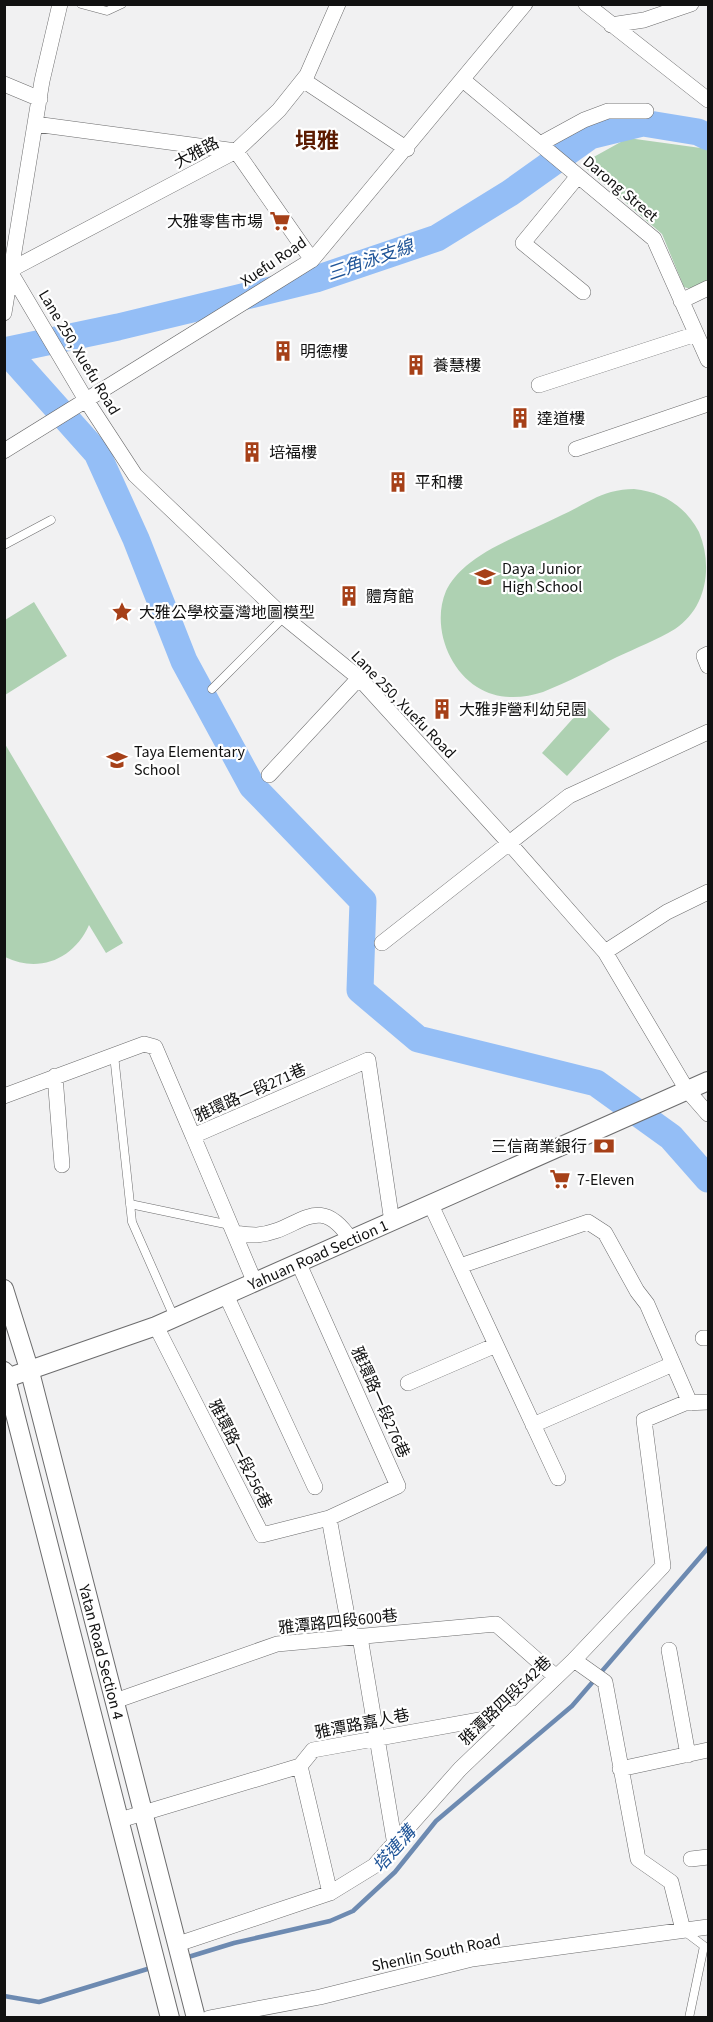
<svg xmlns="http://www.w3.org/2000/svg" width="713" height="2022" viewBox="0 0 713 2022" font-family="'Source Sans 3','Noto Sans TC',sans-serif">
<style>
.green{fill:#aed1b2}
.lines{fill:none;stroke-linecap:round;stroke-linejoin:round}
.stream{stroke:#6d8ab1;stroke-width:4.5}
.river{stroke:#94bef6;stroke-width:27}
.service-casing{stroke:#6c6c6d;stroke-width:9}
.minor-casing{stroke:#6c6c6d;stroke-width:16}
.tertiary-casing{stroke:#6c6c6d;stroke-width:20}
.service{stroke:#fff;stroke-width:8}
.minor{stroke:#fff;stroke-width:15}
.tertiary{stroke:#fff;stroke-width:18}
.labels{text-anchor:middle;stroke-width:4.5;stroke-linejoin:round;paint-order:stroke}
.street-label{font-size:16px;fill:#111;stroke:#fff}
.poi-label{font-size:16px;fill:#111;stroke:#fff;text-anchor:start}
.water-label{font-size:18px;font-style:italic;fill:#205598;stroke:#fff}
.district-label{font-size:22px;font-weight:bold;fill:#5b1b01;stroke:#fff}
</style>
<rect width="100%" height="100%" fill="#f1f1f2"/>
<path class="green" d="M628,138L708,149V285L697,291L684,287L662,234L581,164Z
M634,489C663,492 685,506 699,532C713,566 707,608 675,629C657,640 636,648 617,657C593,669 568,682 543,692C522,699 497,700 477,687C447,668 432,624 446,591C450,582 458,573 466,566C492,544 531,531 562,515C578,508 595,496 611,492C619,490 626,489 634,489Z
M34,602L67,656L5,695V620Z
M585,705L610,729L567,776L542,753Z
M5,744L123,943L106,953L89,925C74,959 39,974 5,957Z"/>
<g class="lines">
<path class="stream" d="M185,1958L234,1943L330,1921L353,1911L395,1872L436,1821L572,1706L708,1548
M4,1996L39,2002L154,1967"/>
<path class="river" d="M4,351L118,327L316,279L437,238L510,193L590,136L643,123L698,132L708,137
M6,351L97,453L136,539L184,661L252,786L363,901L360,990L418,1039L596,1083L671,1137L708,1179"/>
<g class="service-casing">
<path id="service" d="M81,4L107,11L122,4
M4,545L51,520
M212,689L284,617
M114,1055L132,1222L174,1317
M130,1204L230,1225
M684,1931L704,1946L689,2018"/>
</g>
<g class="minor-casing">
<path id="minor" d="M586,4L708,100
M611,25L644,20L691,4
M303,80L407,149
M463,80L654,239L708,360
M4,84L40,99
M35,124L236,151L312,260
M540,144L584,120L608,111H646
M578,176L523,243L583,292
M12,269L236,151L279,110L307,75L338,4
M12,275L86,400L135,475L284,617L359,678L510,844L605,952L687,1090L708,1114
M681,301L708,288
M4,313L42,81L60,4
M539,385L696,334
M576,449L708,404
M4,451L312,260L525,4
M708,654L704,656L708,666
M269,775L359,678
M382,943L569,796L708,732
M605,952L667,912L708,892
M55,1076L62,1165
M4,1096L144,1044L155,1047L193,1136
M431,1205L558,1478
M234,1233C241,1234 250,1235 257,1235C298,1232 318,1189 351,1240
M460,1266L588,1222L605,1233L637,1291L647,1304L690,1403
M255,1283L193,1136L368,1060L392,1222
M226,1295L315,1487
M156,1326L262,1535L329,1518L398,1486L299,1264
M703,1338H708
M408,1383L496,1345
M533,1425L673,1364
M329,1518L351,1637
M360,1637L395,1845
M669,1650L688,1755
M574,1660L605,1682L638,1859L671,1882L683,1930
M115,1701L277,1644L496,1624L555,1676
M300,1766L330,1893
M620,1769L708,1750
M120,1820L300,1766L313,1750L517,1713
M691,1859L708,1857
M178,1944L330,1893L374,1866L460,1769L574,1660L663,1566L644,1420L685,1403L708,1402
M209,2018L320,1997L472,1959L708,1927"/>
</g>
<g class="tertiary-casing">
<g id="tertiary">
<path id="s1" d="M4,1289L30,1372L196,2018"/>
<path d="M4,1371L170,2018"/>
<path id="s2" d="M4,1379L156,1326L708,1081"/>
</g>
</g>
<use href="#service" class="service"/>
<use href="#minor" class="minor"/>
<use href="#tertiary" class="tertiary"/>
</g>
<defs>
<g id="supermarket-bare" transform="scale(1.62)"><path d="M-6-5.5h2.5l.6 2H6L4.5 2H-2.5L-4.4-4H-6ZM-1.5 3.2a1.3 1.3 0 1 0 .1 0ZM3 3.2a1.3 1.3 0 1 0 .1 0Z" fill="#a64018" stroke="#fff" stroke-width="2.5" paint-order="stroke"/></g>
<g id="building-bare" transform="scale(1.62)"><path d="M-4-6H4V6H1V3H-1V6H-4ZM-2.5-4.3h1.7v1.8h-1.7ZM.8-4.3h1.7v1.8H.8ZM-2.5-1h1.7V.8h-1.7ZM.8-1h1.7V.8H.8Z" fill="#a64018" stroke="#fff" stroke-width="2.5" paint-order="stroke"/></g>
<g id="school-bare" transform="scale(1.62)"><path d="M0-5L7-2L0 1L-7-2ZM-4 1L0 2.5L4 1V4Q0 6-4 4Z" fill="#a64018" stroke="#fff" stroke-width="2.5" paint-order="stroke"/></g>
<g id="sight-bare" transform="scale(1.62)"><path d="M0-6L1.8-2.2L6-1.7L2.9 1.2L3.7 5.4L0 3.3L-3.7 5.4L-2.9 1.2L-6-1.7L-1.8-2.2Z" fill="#a64018" stroke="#fff" stroke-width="2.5" paint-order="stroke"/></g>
<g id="bank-bare" transform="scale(1.62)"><path d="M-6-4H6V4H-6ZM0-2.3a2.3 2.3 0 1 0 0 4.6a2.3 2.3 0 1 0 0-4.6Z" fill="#a64018" stroke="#fff" stroke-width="2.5" paint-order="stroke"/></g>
</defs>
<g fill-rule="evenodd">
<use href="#supermarket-bare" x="280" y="221"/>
<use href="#building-bare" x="283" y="351"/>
<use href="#building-bare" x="416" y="365"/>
<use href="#building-bare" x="520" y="418"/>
<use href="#building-bare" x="252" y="452"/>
<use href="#building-bare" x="398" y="482"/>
<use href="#school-bare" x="485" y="577"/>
<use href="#building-bare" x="349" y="596"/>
<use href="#sight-bare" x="122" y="612"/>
<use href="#building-bare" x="442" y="709"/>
<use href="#school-bare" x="117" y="760"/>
<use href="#bank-bare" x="604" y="1146"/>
<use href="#supermarket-bare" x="560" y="1179"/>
</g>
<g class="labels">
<g class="street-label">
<text transform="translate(196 152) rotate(-28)" y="6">大雅路</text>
<text transform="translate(621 188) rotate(40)" y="6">Darong Street</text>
<text transform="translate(273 261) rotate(-34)" y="6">Xuefu Road</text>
<text transform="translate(80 352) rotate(59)" y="6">Lane 250, Xuefu Road</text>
<text transform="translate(404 704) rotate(46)" y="6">Lane 250, Xuefu Road</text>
<text transform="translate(250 1092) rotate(-24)" y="6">雅環路一段271巷</text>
<text dy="6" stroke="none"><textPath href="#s2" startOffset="338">Yahuan Road Section 1</textPath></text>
<text transform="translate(381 1402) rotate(66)" y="6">雅環路一段276巷</text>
<text transform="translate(241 1454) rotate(63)" y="6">雅環路一段256巷</text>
<text transform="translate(338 1621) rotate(-6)" y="6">雅潭路四段600巷</text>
<text dy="6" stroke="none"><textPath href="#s1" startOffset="376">Yatan Road Section 4</textPath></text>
<text transform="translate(505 1700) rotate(-44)" y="6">雅潭路四段542巷</text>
<text transform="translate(362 1723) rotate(-11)" y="6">雅潭路嘉人巷</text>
<text transform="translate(436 1952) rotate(-12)" y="6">Shenlin South Road</text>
</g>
<g class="poi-label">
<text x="263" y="227" text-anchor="end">大雅零售市場</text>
<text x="300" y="357">明德樓</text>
<text x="433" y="371">養慧樓</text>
<text x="537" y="424">達道樓</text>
<text x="269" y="458">培福樓</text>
<text x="415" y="488">平和樓</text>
<text x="502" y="574">Daya Junior<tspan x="502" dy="18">High School</tspan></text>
<text x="366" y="602">體育館</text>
<text x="139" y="618">大雅公學校臺灣地圖模型</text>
<text x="459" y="715">大雅非營利幼兒園</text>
<text x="134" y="757">Taya Elementary<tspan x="134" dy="18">School</tspan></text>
<text x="587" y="1152" text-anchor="end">三信商業銀行</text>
<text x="577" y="1185">7-Eleven</text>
</g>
<g class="water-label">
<text transform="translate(370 260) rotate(-19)" y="6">三角泳支線</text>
<text transform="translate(394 1849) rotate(-49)" y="6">塔連溝</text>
</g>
<g class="district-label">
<text x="317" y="148">垻雅</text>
</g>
</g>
<rect width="713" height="2022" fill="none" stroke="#111111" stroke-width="12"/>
</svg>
